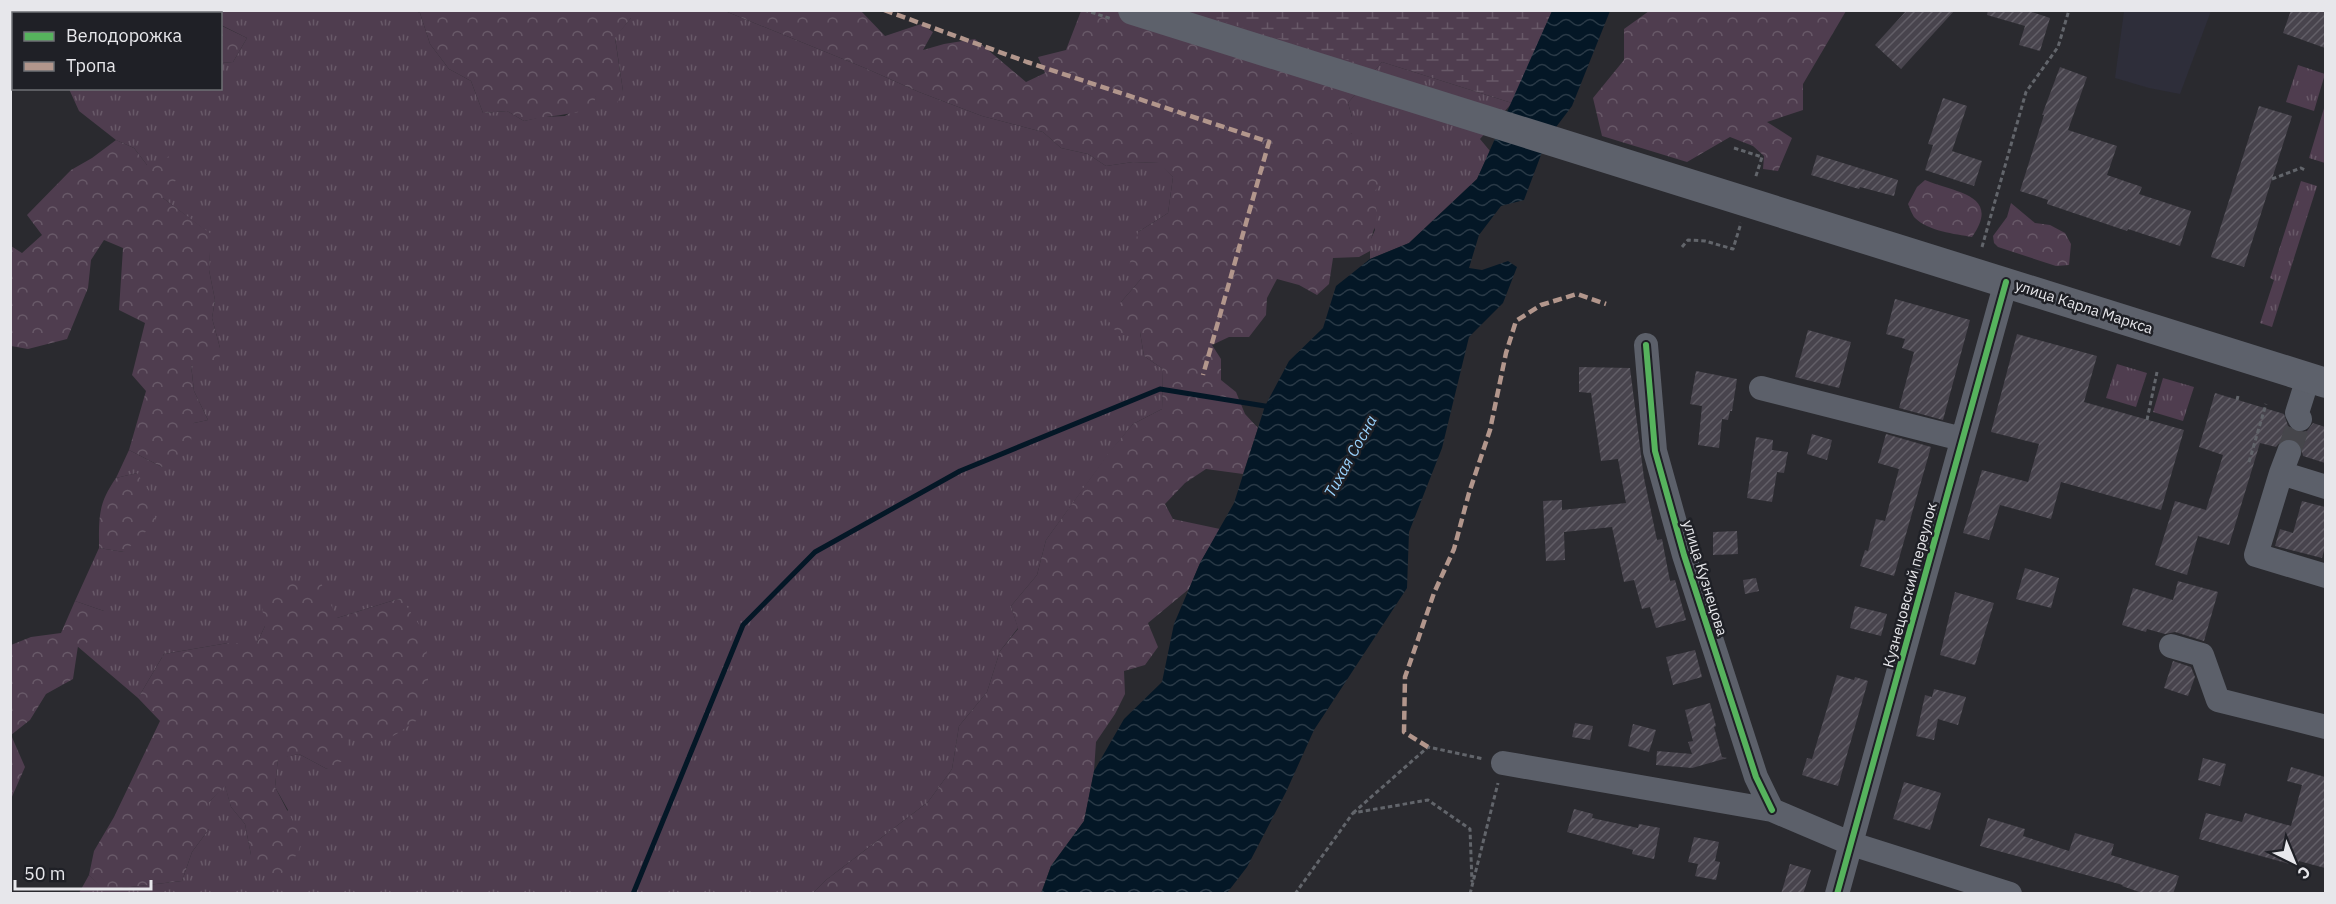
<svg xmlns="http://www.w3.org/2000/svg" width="2336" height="904" viewBox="0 0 2336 904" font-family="'IBM Plex Sans',sans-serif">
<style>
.built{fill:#2e2e3a}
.grass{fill:url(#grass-tufts)}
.forest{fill:url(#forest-crowns)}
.wetland{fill:url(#wetland-marsh)}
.water{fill:url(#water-waves)}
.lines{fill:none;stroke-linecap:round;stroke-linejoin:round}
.stream{stroke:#041726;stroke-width:5}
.building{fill:url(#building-hatch)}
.minor-tunnel{stroke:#46464b;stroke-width:24;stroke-dasharray:24 12;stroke-linecap:butt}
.path{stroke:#62656b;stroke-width:3;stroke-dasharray:4.5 3;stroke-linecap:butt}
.minor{stroke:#5c606a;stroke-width:24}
.major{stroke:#5d616b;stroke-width:30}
.quiet{stroke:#b2968c;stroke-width:4.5;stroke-dasharray:9 4.5;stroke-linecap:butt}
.cycleway-casing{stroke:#1f2026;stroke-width:10}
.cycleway{stroke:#56b35d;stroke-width:6}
.labels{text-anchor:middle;stroke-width:5;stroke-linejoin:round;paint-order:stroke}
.street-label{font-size:15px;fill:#e7e7eb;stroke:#1f2026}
.water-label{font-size:16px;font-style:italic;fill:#9ad3fe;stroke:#1f2026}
</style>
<defs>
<pattern id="grass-tufts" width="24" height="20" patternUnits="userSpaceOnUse" patternTransform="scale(1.5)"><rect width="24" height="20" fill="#4f3d4f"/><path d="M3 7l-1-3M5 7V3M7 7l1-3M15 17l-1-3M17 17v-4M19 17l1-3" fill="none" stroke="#685968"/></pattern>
<pattern id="forest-crowns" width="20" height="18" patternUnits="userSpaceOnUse" patternTransform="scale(1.5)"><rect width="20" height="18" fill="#4f3d4f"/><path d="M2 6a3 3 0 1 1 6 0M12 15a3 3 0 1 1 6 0" fill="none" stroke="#685968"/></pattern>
<pattern id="wetland-marsh" width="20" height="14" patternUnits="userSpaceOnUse" patternTransform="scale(1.5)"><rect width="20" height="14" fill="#4f3d4f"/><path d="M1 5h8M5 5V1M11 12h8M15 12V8" fill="none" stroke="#685968"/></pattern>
<pattern id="water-waves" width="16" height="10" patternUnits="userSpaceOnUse" patternTransform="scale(1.5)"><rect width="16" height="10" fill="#041726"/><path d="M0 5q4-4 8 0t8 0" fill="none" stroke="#293946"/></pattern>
<pattern id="building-hatch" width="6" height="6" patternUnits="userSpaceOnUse" patternTransform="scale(1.5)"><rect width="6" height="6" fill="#48444d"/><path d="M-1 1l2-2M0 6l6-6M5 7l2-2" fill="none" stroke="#625f67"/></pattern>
</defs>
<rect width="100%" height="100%" fill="#2a2a2f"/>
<path class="built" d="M2124,11H2211L2180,94L2149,88L2115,78Z"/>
<path class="grass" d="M84,10L166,11L164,14H83Z
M670,10L725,11L865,68L919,92L982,116L1043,132L1061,148L1088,154L1106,166L1133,162L1160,163L1173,177L1168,213L1138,232L1141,279L1121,302L1140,332L1144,356L1163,369L1162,409L1133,424L1110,452L1046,540L1037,575L1011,606L1018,628L1000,651L987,692L959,726L952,769L928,802L826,880L813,893H79L89,875L105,890L182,881L192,852L209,829V802L225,785L231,807L245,824L251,855L288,810L275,787L278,758L299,754L327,769L348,738L401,598L337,618L265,626L257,643H228L164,654L138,698L77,646L104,611L75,601L99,548L124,552L137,473L116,478L129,450L162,467L194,423L208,420L194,391L191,364L220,348L212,318L215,300L209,270L210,234L163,198L147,165L134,148L116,140L79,111L69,89L220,88L221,63L233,62L247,38L221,25L220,14L191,13L182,11H416L420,13L430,44L449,69L471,81L483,113L507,111L524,121L541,117L565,116L596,96L623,91L615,37L631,18V11Z
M1382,62L1512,103L1480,139L1490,151L1477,179L1409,243L1370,259V241L1375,230L1343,138L1352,133V117L1348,103Z
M2298,65L2325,74L2314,111L2286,102Z
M2325,105V163L2309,158Z
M2301,181L2317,186L2272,327L2260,323L2274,280L2270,278Z
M2117,364L2147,373L2136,407L2106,398Z
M2163,378L2194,387L2183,421L2153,412Z"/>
<path class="forest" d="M1404,10L1382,62L1348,103L1352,117V133L1344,139L1384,176L1372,196C1384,222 1370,227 1370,251L1359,257L1333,258L1329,284L1317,295L1299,285L1277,279L1267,298L1266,315L1249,337H1229L1212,345L1221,359V380L1236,392L1245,414L1258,428L1243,474L1206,469L1185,483L1165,504L1173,519L1220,529L1200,563L1189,589L1148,623L1158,647L1145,665L1124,671L1125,694L1115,714L1096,742L1094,771L1084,821L1051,866L1041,893H813L826,880L928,802L952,769L959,726L987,692L1000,651L1018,629L1011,606L1037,575L1046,540L1110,451L1133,424L1162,409L1163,369L1144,356L1140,332L1119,336L1108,320L1121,302L1141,279L1129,266L1138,232L1168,213L1173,177L1159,163L1133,162L1106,166L1088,154L1061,148L1043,132L982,116L919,92L865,68L725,11H861L885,36L921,24L933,32L923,50L944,44L975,39L1026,82L1045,73L1038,57L1066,50L1081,11Z
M416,11H631V18L615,38L623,91L617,103L596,96L592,109C569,115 547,116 524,121L507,111L483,113L471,81L449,69L430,44L420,13Z
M1649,11H1846L1803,84V110L1767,122L1792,138L1778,171L1763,169L1764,156L1753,146L1730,137L1687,162L1602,136L1593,98L1624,60V29Z
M220,25L247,38L233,62L221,63Z
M116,140L134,148L147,165L170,156L181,173L163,198L211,234L209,270L215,300L212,318L220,348L219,371L191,365L194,391L208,420L194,423L189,452L162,467L129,450L146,391L132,375L145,323L119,310L123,248L104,240L91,260L88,288L67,339L28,349L11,346V246L22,253L42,235L27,215L71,170L92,158Z
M1925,180C1955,193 2002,194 1972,237C1955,234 1928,231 1915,218C1912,215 1910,208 1908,204L1917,187Z
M2011,203L2035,223L2050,225L2065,233L2071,244L2069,265L2056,266L1998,247L1994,243L1993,236L2007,217Z
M137,473L150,493L156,522L124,552L99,548C99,516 98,504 116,478Z
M282,582L321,583L337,618L401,598L422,629L430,671L419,719L395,735L369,747L348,738L346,759L327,769L299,754L278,759L275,787L302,839L298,853L279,877L265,871L251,855L245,824L231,807L225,786L209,802V829L192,852L182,881L104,890L89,875L94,851L114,817L160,721L138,698L164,654L228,643H257L265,626L260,595Z
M75,601L104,611L106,635L78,646L73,679L46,694L30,720L11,735L25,767L11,799V645L31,637L61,633Z"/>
<path class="wetland" d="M1189,11H1552L1512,103L1382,62L1361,64Z"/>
<path class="water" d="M1552,11H1610L1572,106L1547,139L1524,200L1501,206L1479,235L1469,268L1482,270L1508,261L1517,267L1503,303L1469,337L1442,448L1409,532L1407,588L1314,730L1286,792L1247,867L1227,893L1041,894L1051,866L1084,821L1094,771L1124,719L1162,682L1174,624L1200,563L1234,503L1265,406L1289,361L1323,328L1336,286L1370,259L1409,243L1477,179Z"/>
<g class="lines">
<path class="stream" d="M633,894L743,625L815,552L960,471L1160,389L1271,407"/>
</g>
<path class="building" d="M1907,10H1955L1901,69L1875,45Z
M1988,10H2026L2050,18L2040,51L2019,45L2025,26L1987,15Z
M2291,10H2325V48L2283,33Z
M2060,67L2087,77L2068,130L2117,146L2107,175L2142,187L2139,194L2191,211L2180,246L2128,229L2127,231L2047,204L2048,200L2020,191L2044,115H2042Z
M1943,98L1967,106L1952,151L1982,161L1974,186L1925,170L1933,145L1928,144Z
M2259,106L2292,116L2244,267L2211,257Z
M1817,155L1898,180L1894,196L1860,187L1859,189L1811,175Z
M1895,299L1970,320L1943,420L1899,408L1914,352L1902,348L1905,339L1886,334Z
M1808,330L1851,342L1839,388L1795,377Z
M2017,334L2097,356L2084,402L2184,430L2161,510L2061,482L2051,519L2000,505L1989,540L1963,533L1982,470L2028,482L2039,444L1991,432Z
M1579,367L1630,368L1644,478L1657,540L1662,539L1670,581L1675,580L1686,620L1656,628L1650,607L1642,609L1634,580L1624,582L1612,527L1564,532L1565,560L1546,561L1543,501L1562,500V510L1626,503L1618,459L1601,461L1591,393L1579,392Z
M1696,371L1737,379L1732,411H1730L1728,420L1722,419L1719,448L1698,445L1702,406L1690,404Z
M2215,393L2284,414L2288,426L2299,433L2307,431L2313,423L2325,427V463L2303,456L2300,444L2294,439L2281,441L2276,447L2260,443L2229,545L2198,536L2187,575L2155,565L2175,501L2206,510L2223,455L2199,447Z
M1812,434L1832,440L1827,460L1807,454Z
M1886,434L1931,447L1894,576L1860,566L1865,550L1868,551L1876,519L1885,521L1899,469L1878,463Z
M1756,437L1773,440L1772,450L1788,452L1784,473L1777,472L1772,502L1747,498Z
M2302,501L2325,507V547L2322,558L2275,546L2280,529L2293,533Z
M1737,531L1738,554L1713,555V532Z
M2025,568L2059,578L2051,608L2016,599Z
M1756,578L1759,591L1745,594L1743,580Z
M2178,581L2218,592L2204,641L2175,632L2165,634L2147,629L2146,632L2122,625L2133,588L2173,600Z
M1955,592L1994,603L1975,665L1940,655Z
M1855,606L1887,614L1881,636L1850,628Z
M1695,650L1702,677L1673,685L1666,657Z
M2173,661L2191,667L2195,677L2188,696L2164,688Z
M1837,675L1854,680L1855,677L1868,681L1838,786L1802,775L1807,758L1812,759Z
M1934,689L1966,697L1958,725L1938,719L1934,740L1916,736L1925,695L1932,697Z
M1710,703L1716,726L1714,727L1722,757L1727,758L1692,768L1656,765L1657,751L1692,754L1688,742L1693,741L1685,710Z
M1575,723L1593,726L1590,740L1572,737Z
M1633,724L1656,730L1649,752L1628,746Z
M2203,758L2226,764L2220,786L2198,780Z
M2291,767L2325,777V868L2299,861L2297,866L2199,839L2206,813L2242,822L2245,813L2291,826L2302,785L2287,781Z
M1904,782L1941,793L1930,830L1893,819Z
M1574,809L1593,814L1592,818L1638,828L1639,824L1660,828L1654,859L1632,854L1633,850L1567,832Z
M1988,818L2025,829L2023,836L2069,851L2075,833L2114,844L2111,855L2179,876L2173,894H2145L2122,886L2123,885L1980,846Z
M1694,837L1719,842L1715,861L1720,862L1716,880L1695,876L1698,864L1688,862Z
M1790,864L1811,870L1803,894H1781Z"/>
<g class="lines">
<path class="minor-tunnel" d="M2289,452L2300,419"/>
<path class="path" d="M1084,10L1112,19
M1734,148L1762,157L1755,179
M2272,179L2301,168L2305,170
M1682,247L1688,240L1705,241L1733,249L1741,223
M1982,247L2026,92L2058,47L2069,10
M2237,400L2238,396
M2147,420L2157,372
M2249,462L2266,404
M1353,813L1428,747L1484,759
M1295,894L1353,813L1428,800L1470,829L1472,882
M1470,894L1498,783"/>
<path class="minor" d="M1646,345L1655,451L1684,555L1756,777L1772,810
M1761,388L1962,439
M2300,419L2297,413L2308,378
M2281,473L2289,452
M2326,487L2281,473L2256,555L2326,576
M2171,646L2202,655L2218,700L2326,727
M1503,763L1772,810L1852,844L2010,894
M1837,894L2006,282"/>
<path class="major" d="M1133,10L2326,383"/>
<path class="quiet" d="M884,10L1027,62L1269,142L1203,375
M1428,747L1404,732L1405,677L1434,593L1454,549L1469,493L1490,430L1506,353L1516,321L1541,305L1577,294L1606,304"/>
<g class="cycleway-casing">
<path id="cycleway" d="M1646,345L1655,451L1684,555L1756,777L1772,810
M1837,894L2006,282"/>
</g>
<use href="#cycleway" class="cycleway"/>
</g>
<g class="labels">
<g class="street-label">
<text transform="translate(2084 307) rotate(18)" y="5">улица Карла Маркса</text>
<text transform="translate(1705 578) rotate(73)" y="5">улица Кузнецова</text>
<text transform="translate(1910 585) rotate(-75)" y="5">Кузнецовский переулок</text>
</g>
<g class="water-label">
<text transform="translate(1350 456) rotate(-61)" y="6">Тихая Сосна</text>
</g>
</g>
<rect width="2336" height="904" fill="none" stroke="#e7e7eb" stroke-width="24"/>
<rect x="12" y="12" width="210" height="78" fill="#1f2026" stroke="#6f7075" stroke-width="1.5"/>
<rect x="24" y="32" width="30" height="9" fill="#56b35d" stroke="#6f7075" stroke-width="1.5"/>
<text x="66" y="42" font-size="18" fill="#e7e7eb">Велодорожка</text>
<rect x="24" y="62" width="30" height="9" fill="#b2968c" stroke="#6f7075" stroke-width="1.5"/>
<text x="66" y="72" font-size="18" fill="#e7e7eb">Тропа</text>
<g transform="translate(2294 862) rotate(137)" stroke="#1f2026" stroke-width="4.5" paint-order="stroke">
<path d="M0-4.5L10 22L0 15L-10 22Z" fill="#e7e7eb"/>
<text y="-9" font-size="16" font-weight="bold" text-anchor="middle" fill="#e7e7eb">С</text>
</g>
<path d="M15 880v9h136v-9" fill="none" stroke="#e7e7eb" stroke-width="3"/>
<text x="24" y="880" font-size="18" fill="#e7e7eb" stroke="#1f2026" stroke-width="4.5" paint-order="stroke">50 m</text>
</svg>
